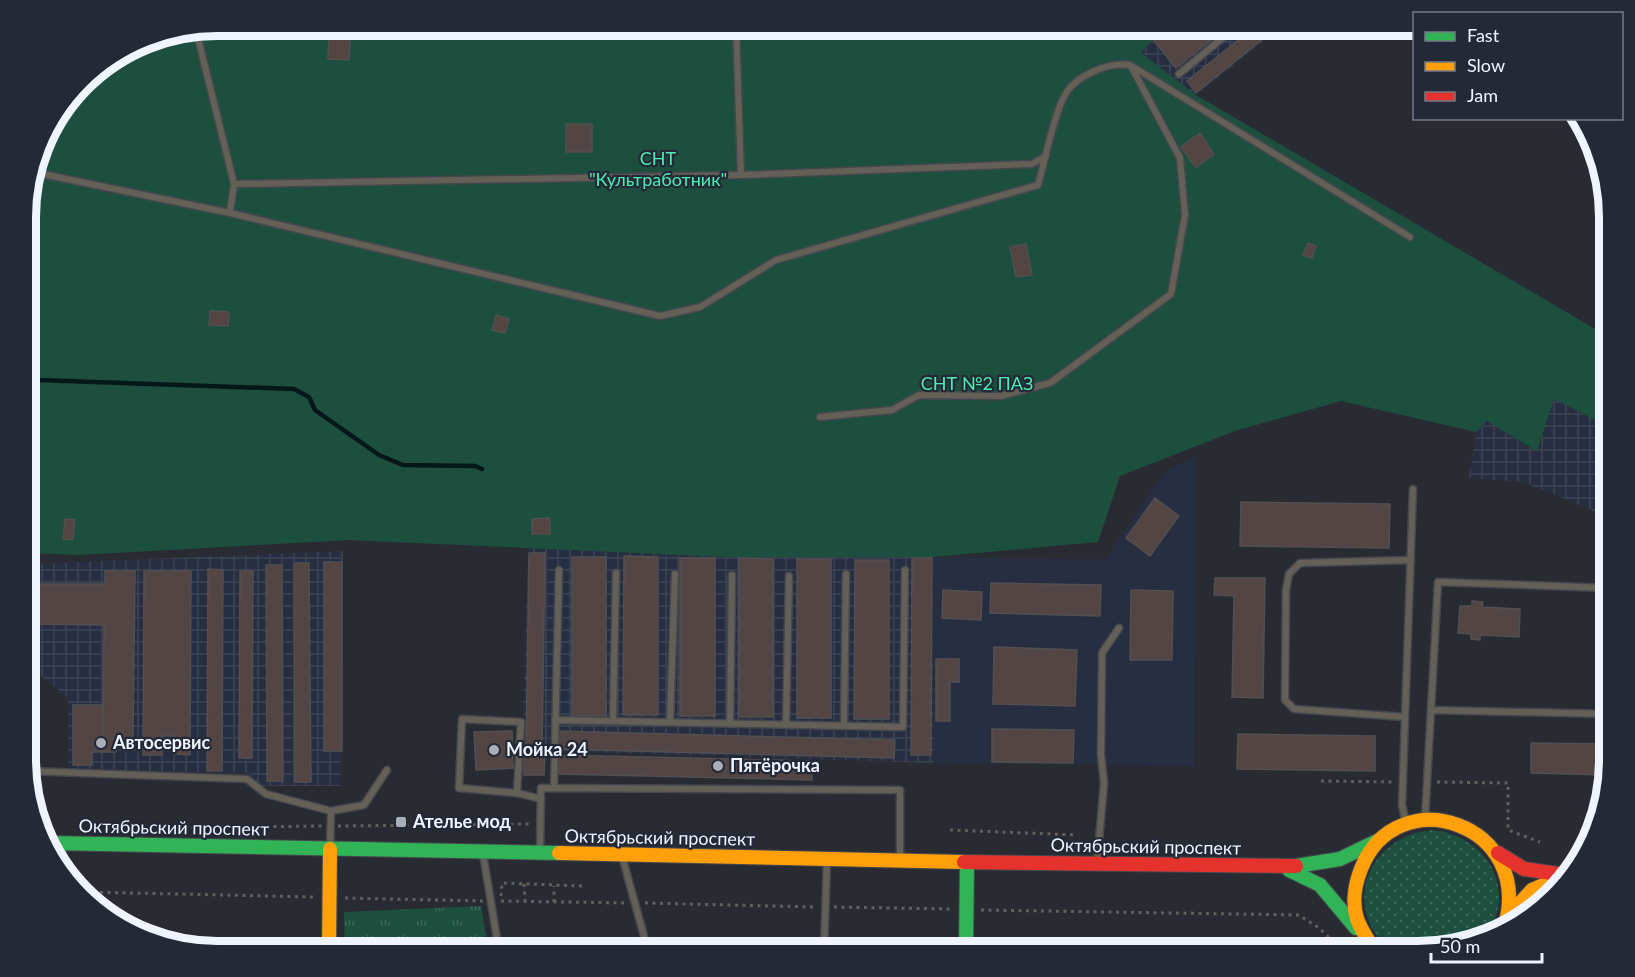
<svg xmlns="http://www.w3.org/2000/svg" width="1635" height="977" viewBox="0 0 1635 977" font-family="Lato,sans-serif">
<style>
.built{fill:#272e41}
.industrial{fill:url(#industrial-grid)}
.grass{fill:url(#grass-dots)}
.park{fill:url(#park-tufts)}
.garden{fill:#1c4f3d}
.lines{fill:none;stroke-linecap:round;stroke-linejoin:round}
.stream{stroke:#06171a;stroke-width:4.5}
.building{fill:#534543;stroke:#524f51;stroke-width:1.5}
.lane-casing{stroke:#46484f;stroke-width:9}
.fast-casing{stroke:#46484f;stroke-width:16}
.slow-casing{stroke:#46484f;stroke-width:16}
.jam-casing{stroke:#46484f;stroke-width:16}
.path{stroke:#63605c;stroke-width:3;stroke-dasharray:3 4.5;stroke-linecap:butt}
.lane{stroke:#646057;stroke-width:6}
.fast{stroke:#30b455;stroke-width:14}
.slow{stroke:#ff9f0a;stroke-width:14}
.jam{stroke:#e5322d;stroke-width:14}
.poi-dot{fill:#aaaeb7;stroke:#242938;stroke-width:2}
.labels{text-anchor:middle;stroke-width:4.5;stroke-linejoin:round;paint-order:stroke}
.park-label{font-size:18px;fill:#4dedaf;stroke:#242938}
.poi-label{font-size:18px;font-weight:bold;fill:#eff4fe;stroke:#242938;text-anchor:start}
.street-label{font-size:18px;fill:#eff4fe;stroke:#242938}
.rim{fill:none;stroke:#eff4fe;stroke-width:8}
</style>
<defs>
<pattern id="industrial-grid" width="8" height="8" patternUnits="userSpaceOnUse" patternTransform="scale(1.5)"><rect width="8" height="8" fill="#272e41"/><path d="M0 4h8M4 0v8" fill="none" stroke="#3c4354"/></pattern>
<pattern id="grass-dots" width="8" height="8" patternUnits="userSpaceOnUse" patternTransform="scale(1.5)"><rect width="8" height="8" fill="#1c4f3d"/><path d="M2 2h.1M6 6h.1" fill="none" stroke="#3d695a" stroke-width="1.8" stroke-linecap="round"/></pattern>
<pattern id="park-tufts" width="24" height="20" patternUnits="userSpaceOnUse" patternTransform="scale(1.5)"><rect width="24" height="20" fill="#1c4f3d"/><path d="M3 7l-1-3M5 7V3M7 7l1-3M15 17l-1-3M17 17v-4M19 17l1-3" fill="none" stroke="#3d695a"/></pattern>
</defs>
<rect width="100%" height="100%" fill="#292b33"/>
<path class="built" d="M1197,455L1194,766L934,763L933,557L1105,559L1166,471Z"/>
<path class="industrial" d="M1166,26H1282L1196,95L1140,53Z
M1554,399L1597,420L1609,400V517L1522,482L1469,478L1476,432L1487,421Z
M528,547L726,557H933L934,763L522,750Z
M343,551L341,786H260L248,773L68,769V698L27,665V564Z"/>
<path class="grass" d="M1433,830C1485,836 1516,885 1489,933L1430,951H1391C1339,907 1368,835 1433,830Z"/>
<path class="park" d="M481,906L488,947L467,951H345L344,912Z"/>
<path class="garden" d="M217,26H1166L1141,53L1196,95L1609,337V400L1597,421L1554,399L1537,451L1487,421L1476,432L1341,401L1235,431L1120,476L1098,542L933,557H726L349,540L79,555L27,553V192L45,132L90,73L144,40Z"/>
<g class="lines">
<path class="stream" d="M27,365L38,380L294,389L309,397L315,410L379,455L403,465L475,466L482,469"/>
</g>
<path class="building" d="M1174,26H1186L1189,29L1194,26H1217L1214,28L1219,34L1176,68L1154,41Z
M1256,26H1279L1196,93L1187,81Z
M329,36L350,37L349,60L328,59Z
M566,124H592V152H566Z
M1200,133L1214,154L1196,168L1181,147Z
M1308,243L1316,246L1312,258L1303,255Z
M1026,244L1032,275L1016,277L1010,247Z
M210,311L229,312L228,326L209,325Z
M496,315L509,319L505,333L492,330Z
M1155,498L1179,516L1150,556L1126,538Z
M1241,502L1390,504L1389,548L1240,546Z
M550,518V534H532V519Z
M65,519L75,520L73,540L63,539Z
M529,553H545L542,749L526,748Z
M624,556L658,557V715H623Z
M572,557H606V716H572Z
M680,558H715V716H680Z
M739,558L773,559V717H739Z
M912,558H932L931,755H911Z
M797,559H831V718H797Z
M855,560H889V719H854Z
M324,562H342V751H324Z
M294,563H309L311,782H295Z
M266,565H282L283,781H267Z
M208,569L223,570L222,771H207Z
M105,571H135L133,738H103L104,625L27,624V584H105Z
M144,571H191L190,755L175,754V736H162V755H143Z
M240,571H253L252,758H239Z
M1215,578H1265L1263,698L1232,697L1234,596L1214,595Z
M991,583L1101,585L1100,616L990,613Z
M943,590L982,592L981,620L942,618Z
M1131,590L1173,591L1172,660H1130Z
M1472,601L1483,602L1482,607L1520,609L1519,637L1480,635V640L1471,639V634L1458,633L1460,606H1472Z
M994,647L1077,650L1075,706L993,704Z
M936,659H959V682H950V721H936Z
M73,705H103V738H117L116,752H92V765H73Z
M992,729L1074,730L1073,763L992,762Z
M512,731L513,768L476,770L474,732Z
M557,731L895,740L894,758L557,749Z
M1238,734L1375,736V771L1237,769Z
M1531,743L1609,744L1608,775L1531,773Z
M524,753L545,754L544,775H524Z
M559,755L812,761V780L558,774Z"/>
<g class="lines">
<g class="lane-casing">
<path id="lane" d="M736,26L741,175
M196,30L234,184L230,213L660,316L700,307L776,260L1038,185C1046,157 1051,125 1063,99C1073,76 1107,62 1130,65L1410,237
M1179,74L1237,26
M33,172L230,213
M234,184L741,175L1032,164L1046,156
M820,417L892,410L919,395L1001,396L1050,383L1171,294L1185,215L1180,158L1131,66
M1431,710L1609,714
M1405,717L1294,709L1285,700L1286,590L1289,574L1300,563L1411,560
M555,720L903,727L905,570
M613,721L616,573
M670,722L675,574
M730,723L732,575
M786,725L789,576
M844,726L846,574
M27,771L247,779L266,794L331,811
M554,788L559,570
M517,793L521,722L462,719L459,788L517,793L541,799
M1425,819L1438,582L1609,588
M1406,823L1402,805L1413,489
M330,848L331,811L364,805L387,770
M540,853L541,788L900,790V860
M483,854L499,951
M622,856L648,951
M1097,864L1104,783L1101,755L1102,653L1119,628
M62,871L63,844
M616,951L645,945
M824,951L827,860"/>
</g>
<g class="fast-casing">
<path id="fast" d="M49,843L559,853
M1296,866L1340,859L1377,841
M1289,870L1320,885L1356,928
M966,951L967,862"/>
</g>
<g class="slow-casing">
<path id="slow" d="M559,853L964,862
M1510,914L1532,890L1562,877
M329,951L330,849
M1374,951C1369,941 1361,930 1357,919C1352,903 1355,884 1361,869C1396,778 1537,823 1504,929"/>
</g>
<g class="jam-casing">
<path id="jam" d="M1498,853L1524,869L1565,875
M964,862L1296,866"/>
</g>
<path class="path" d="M1321,781L1394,782
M1437,782L1508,783V830L1540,842
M338,826L530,824
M161,828L323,826
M950,830L1077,835
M524,884L525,901
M85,892L315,897
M501,896L502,883L583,886
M345,898L483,901
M501,901L627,903
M554,902V886
M645,903L815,907
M834,907L953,909
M981,910L1299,915L1319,928L1343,951"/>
<use href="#lane" class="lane"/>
<use href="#fast" class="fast"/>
<use href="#slow" class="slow"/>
<use href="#jam" class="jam"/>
</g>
<g class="poi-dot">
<circle cx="101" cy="743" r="6"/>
<circle cx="494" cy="750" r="6"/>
<circle cx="718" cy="766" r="6"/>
<rect x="395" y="816" width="12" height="12" rx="3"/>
</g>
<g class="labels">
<g class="park-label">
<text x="658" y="165">СНТ<tspan x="658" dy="21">"Культработник"</tspan></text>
<text x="977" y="390">СНТ №2 ПАЗ</text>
</g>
<g class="poi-label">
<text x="113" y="749">Автосервис</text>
<text x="506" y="756">Мойка 24</text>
<text x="730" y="772">Пятёрочка</text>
<text x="413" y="828">Ателье мод</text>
</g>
<g class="street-label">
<text transform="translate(174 828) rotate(1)" y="6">Октябрьский проспект</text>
<text transform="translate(660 838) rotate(1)" y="6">Октябрьский проспект</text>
<text transform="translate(1146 847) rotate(1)" y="6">Октябрьский проспект</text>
</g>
</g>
<path d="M0 0H1635V977H0ZM217 36H1418A181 181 0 0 1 1599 217V760A181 181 0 0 1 1418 941H217A181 181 0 0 1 36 760V217A181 181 0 0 1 217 36Z" fill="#242938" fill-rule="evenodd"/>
<path class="rim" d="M217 36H1418A181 181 0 0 1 1599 217V760A181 181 0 0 1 1418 941H217A181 181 0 0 1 36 760V217A181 181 0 0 1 217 36Z"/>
<rect x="1413" y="12" width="210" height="108" fill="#242938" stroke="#757a87" stroke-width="1.5"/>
<rect x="1425" y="32" width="30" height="9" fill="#30b455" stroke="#757a87" stroke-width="1.5"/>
<text x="1467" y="42" font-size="18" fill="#eff4fe">Fast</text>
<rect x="1425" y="62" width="30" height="9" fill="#ff9f0a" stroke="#757a87" stroke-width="1.5"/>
<text x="1467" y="72" font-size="18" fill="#eff4fe">Slow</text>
<rect x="1425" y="92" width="30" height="9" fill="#e5322d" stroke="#757a87" stroke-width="1.5"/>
<text x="1467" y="102" font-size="18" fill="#eff4fe">Jam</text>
<path d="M1431 953v9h111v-9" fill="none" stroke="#eff4fe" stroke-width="3"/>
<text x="1440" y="953" font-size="18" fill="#eff4fe" stroke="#242938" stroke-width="4.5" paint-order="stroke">50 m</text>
</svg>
